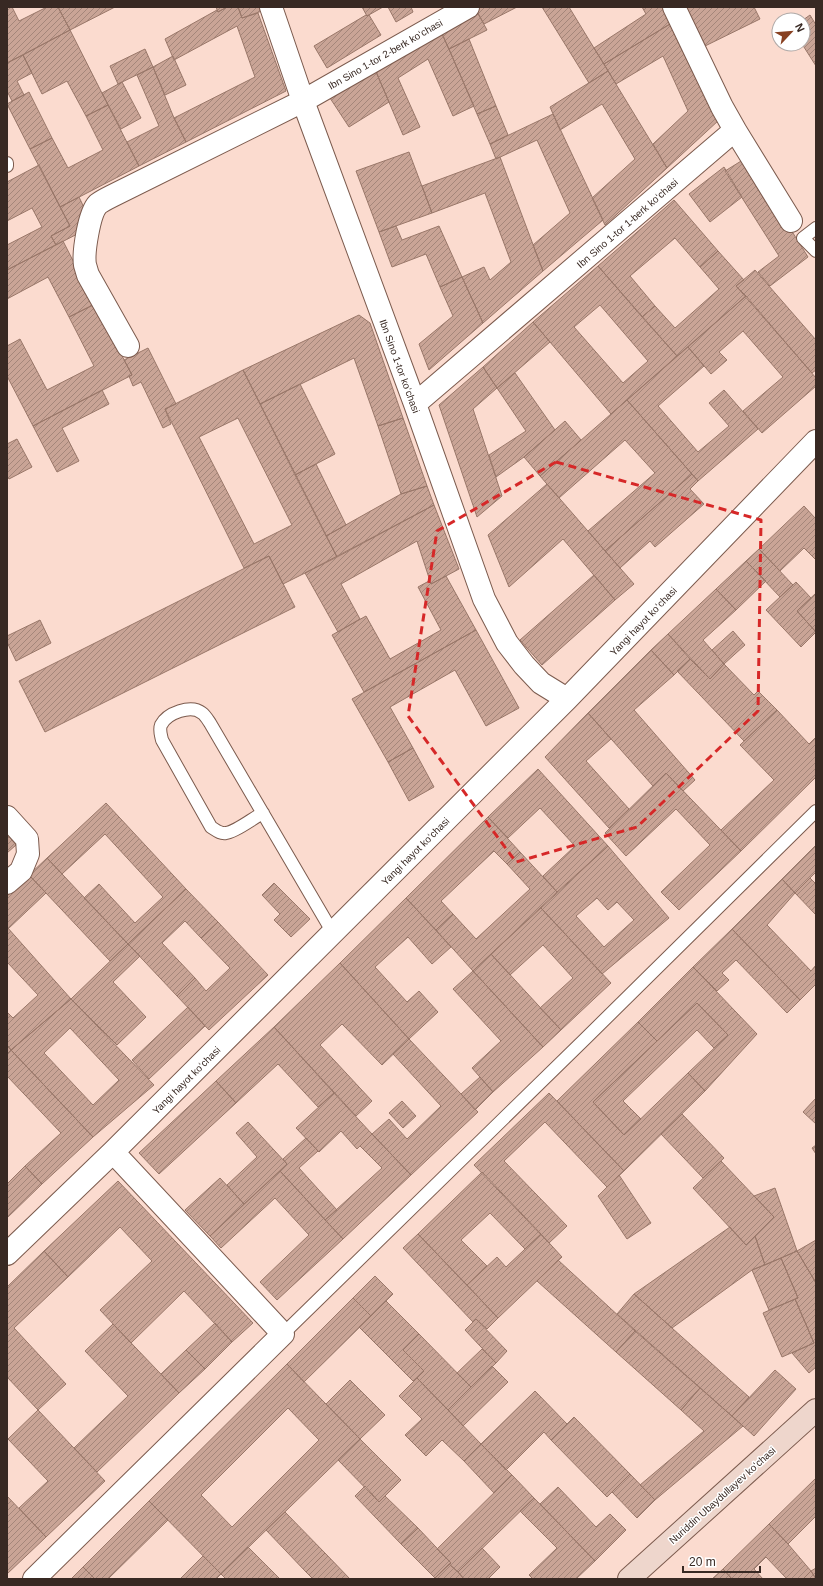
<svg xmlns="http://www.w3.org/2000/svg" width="823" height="1586" viewBox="0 0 823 1586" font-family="Arial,sans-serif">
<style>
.building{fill:url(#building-hatch);stroke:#997769;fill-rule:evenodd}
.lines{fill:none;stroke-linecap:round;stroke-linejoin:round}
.lane-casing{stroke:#7c5b4e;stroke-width:14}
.street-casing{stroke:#7c5b4e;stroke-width:24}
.secondary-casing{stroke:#7c5b4e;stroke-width:24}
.lane{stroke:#fff;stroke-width:12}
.street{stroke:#fff;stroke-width:22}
.secondary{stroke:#eed6cc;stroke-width:22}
.marked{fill:none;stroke:#d62828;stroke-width:3;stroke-dasharray:8 5;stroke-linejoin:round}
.labels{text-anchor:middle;stroke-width:3;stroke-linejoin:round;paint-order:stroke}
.street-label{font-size:10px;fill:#382923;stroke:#fff}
</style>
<defs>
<pattern id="building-hatch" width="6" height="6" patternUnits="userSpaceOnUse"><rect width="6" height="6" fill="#c9a496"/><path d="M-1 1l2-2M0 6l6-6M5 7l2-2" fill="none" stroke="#a4867a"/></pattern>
</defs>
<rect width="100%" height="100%" fill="#fbdbcf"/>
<path class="building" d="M7,7H12L19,21L47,7H58L70,30L7,63Z
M58,7H115L70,30Z
M216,7H227L218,12Z
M227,7H238L242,18L258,13L286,91L186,142L174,118L255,77L237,26L174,60L165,39L217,10L218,12Z
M238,7H260L262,11L242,18Z
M362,7H383L367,16Z
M388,7H411L413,12L396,22Z
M477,7H517L484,24L475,8Z
M542,7H569L608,71L589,83Z
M642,7H667L675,21L604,64L594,48L646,14Z
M683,7H754L760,19L703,47Z
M475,8L487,30L449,49L439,27Z
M366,15L367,16L369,15L381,35L327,68L314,46Z
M810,15L816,25V66L802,44H803V20Z
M675,21L719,120L667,168L653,144L688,111L663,56L616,84L604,64Z
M439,27L474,106L453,116L428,59L398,78L420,127L403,135L374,67Z
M70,30L108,105L86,116L67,81L42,94L23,55Z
M469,39L496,106L477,114L449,49Z
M145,49L153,67L118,84L110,66Z
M23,55L32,73L17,81L24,95L12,101L7,91V63Z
M173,56L186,85L165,95L153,67Z
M153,67L174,118L186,142L139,166L127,142L159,126L137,75Z
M374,67L389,102L349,127L328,95Z
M608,71L667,168L605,225L592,198L635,159L602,104L560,130L550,107Z
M122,82L141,118L121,129L102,93Z
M29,92L52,138L30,149L7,104Z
M108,105L139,166L60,207L30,149L52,138L68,168L103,150L86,116Z
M496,106L508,135L490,144L477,114Z
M553,114L603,220L543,271L533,245L570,213L537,140L496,159L490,144Z
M409,152L432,213L379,232L356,171Z
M500,157L543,271L483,323L462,277L484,267L490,280L511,262L485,193L432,213L422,186Z
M746,158L808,257L770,286L758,272L779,256L725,171Z
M39,165L70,226L51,236L56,245L7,270V245L42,227L32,208L7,221V182Z
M724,167L742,197L710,222L689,194Z
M79,197L89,218L87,229L56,245L51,236L70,226L60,207Z
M674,200L718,251L700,267L675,238L630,276L655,306L642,317L598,266Z
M396,226L402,240L439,226L462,277L440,287L426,254L392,267L379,232Z
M63,241L95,304L69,317L48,277L7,299V270Z
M718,251L744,280L736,286L746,296L677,356L642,317L655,306L675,328L719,289L700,267Z
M598,266L677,356L611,414L533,322ZM600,305L648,361L623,383L574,327Z
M755,270L816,340V370L812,373L736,286Z
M462,277L483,323L429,370L419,344L453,316L440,287Z
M746,296L816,378V386L762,433L743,411L783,377L743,331L719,352L727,360L711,374L688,347Z
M95,304L132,375L33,426L7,376V346L20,339L47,390L94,366L69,317Z
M359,315L370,323L403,418L378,426L354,358L260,404L243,370Z
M533,322L550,342L497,388L483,367Z
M688,347L704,366L658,406L698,452L729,426L709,403L724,390L758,429L698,481L627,400Z
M148,348L176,404L165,409L171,424L163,428L141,382L133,386L129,376L132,375L124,360Z
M483,367L497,388L473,409L502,496L477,517L439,405Z
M243,370L337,557L283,584L269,556L244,568L165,409ZM238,418L292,525L254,544L199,437Z
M515,373L555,430L524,457L496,477L489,455L526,431L497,388Z
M300,384L335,454L295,475L260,404Z
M102,390L109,404L62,428L79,461L57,472L33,426Z
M627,400L692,474L605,551L588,531L655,473L625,440L559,498L540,476Z
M403,418L427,486L401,494L378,426Z
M565,421L581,440L540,476L524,457Z
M17,439L32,467L9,479L7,476V444Z
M316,464L346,525L326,536L295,475Z
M692,474L698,481L690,489L704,504L655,547L650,541L620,568L605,551Z
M547,484L634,584L615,600L563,539L509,587L488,535Z
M427,486L434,505L337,557L326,536L401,494Z
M434,505L459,569L431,584L417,541L341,584L360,619L338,632L305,573Z
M804,506L816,519V560L804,548L780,571L759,549Z
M759,549L793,585L780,597L746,561Z
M269,556L295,607L45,732L19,681Z
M746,561L766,581L736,610L716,589Z
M594,575L615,600L542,665L520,640Z
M446,576L476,630L364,692L332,635L366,616L390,659L441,630L418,587L429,581L431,584Z
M796,582L811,598L797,611L816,632L801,647L766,610Z
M716,589L736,610L703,640L724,664L710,679L668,634Z
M816,593V632L797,611Z
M40,620L51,643L16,661L7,642V636Z
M476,630L519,708L486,726L455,670L390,707L413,748L388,762L352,699Z
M733,631L745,645L724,664L712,650Z
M668,634L690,659L674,675L651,650Z
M651,650L674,675L634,710L695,780L683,791L666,773L653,786L588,713Z
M690,659L710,679L724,664L754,695L758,691L777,710L744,741L677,671Z
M777,710L809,744L816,737V777L741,851L721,830L774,780L740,745Z
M588,713L611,739L586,761L629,809L609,828L545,757Z
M413,748L434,787L409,801L388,762Z
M538,769L608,846L557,892L543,876L575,846L540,808L508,838L488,817Z
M666,773L741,851L679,910L661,892L710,845L676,809L626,856L605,833Z
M106,803L186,889L128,944L84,898L99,884L135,923L163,897L105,834L62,874L47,858Z
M488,817L520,852L507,864L494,851L441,901L453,914L436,930L406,898Z
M7,834L16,845L7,853Z
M816,845V872L795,893L782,879Z
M608,846L669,918L602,974L541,908ZM597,898L608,910L617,902L634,920L604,947L576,916Z
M520,852L557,892L473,971L436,930L453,914L476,939L530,889L507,864Z
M47,858L128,944L110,961L29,875Z
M29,875L46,893L8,929L7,927V896Z
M810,878L816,884V915L795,893Z
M782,879L795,893L767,925L811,971L816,965V984L800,1000L732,929Z
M274,883L310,919L291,937L274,920L280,914L262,895Z
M186,889L218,922L201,938L185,921L162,943L195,978L177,996L128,944Z
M406,898L451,947L432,964L408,937L375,967L407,1002L419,991L438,1012L409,1039L340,963Z
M541,908L611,983L561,1030L540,1008L573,978L543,945L510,975L491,954Z
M218,922L268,975L209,1030L177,996L195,978L206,991L230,968L201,938Z
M7,927L71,999L11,1050L7,1045V1012L13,1018L38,995L7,962Z
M732,929L800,1000L787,1013L736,960L722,973L729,980L717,991L693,967Z
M128,944L140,956L113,982L146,1017L117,1045L71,999Z
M491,954L561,1030L543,1047L473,971Z
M340,963L409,1039L382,1065L342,1024L320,1045L372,1101L356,1116L274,1027Z
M693,967L757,1034L705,1091L688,1073L728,1035L697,1003L657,1041L638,1022Z
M473,971L543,1047L493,1092L472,1068L501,1041L453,989Z
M71,999L154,1085L93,1137L11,1050ZM70,1028L119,1080L93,1105L44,1053Z
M697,1003L728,1035L714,1048L697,1030L623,1101L641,1119L624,1135L593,1102Z
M188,1007L205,1026L149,1079L132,1060Z
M638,1022L657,1041L593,1102L624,1135L688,1073L705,1091L624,1171L557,1101Z
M274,1027L334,1093L318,1107L278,1064L236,1103L216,1081Z
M409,1039L478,1112L411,1175L372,1134L389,1119L407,1139L441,1106L393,1054Z
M7,1045L11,1050L7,1054Z
M11,1050L93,1137L42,1184L25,1166L61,1133L7,1076V1054Z
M480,1077L493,1092L475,1110L461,1094Z
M216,1081L236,1103L159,1174L139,1153Z
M334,1093L372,1134L357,1149L341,1131L319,1152L296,1128Z
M549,1093L624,1171L607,1187L545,1122L504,1161L567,1226L549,1243L474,1165Z
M816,1098V1124L803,1112Z
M402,1101L416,1116L403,1128L389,1113Z
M682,1114L724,1158L703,1178L661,1134Z
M248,1122L287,1164L244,1204L227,1185L257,1157L236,1133Z
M372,1134L411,1175L343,1239L325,1220L382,1168L360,1146Z
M306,1138L318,1151L299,1168L337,1210L325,1220L280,1171L287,1164L283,1159Z
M816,1145V1154L812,1148Z
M721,1161L774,1217L746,1245L693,1188Z
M25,1166L42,1184L7,1218V1184Z
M280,1171L343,1239L277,1300L260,1282L309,1235L275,1198L221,1248L210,1236Z
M482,1172L541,1234L525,1249L490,1213L461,1240L487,1266L467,1285L418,1234Z
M619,1175L651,1223L627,1239L598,1196Z
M220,1178L244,1204L210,1236L185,1210Z
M118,1181L253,1323L232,1342L184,1291L131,1343L100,1310L152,1261L120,1227L68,1277L44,1251Z
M775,1188L797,1251L765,1265L755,1236L774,1217L754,1196Z
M730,1227L746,1245L755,1236L765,1265L752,1270L672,1328L634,1294Z
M418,1234L498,1318L487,1329L476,1319L473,1322L403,1248Z
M541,1234L562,1257L498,1318L467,1285L497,1257L506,1267Z
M816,1240V1283L797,1251Z
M44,1251L68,1277L14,1328L66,1384L38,1410L7,1377V1287Z
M797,1251L816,1283V1367L809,1373L792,1353L814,1343L795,1299L798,1298L781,1258Z
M781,1258L798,1298L769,1310L752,1270Z
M558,1260L635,1331L616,1352L537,1281Z
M375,1276L393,1294L371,1316L353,1298Z
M634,1294L749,1397L732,1416L617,1314Z
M353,1298L371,1316L304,1382L287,1364Z
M795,1299L814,1343L782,1357L763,1313Z
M386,1301L419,1334L403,1350L424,1371L413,1381L359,1327Z
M476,1319L507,1351L496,1363L465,1330Z
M215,1323L232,1342L205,1369L186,1350Z
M113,1324L179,1393L97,1472L74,1448L128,1396L85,1351Z
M635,1331L700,1388L681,1410L616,1352Z
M419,1334L471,1387L448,1410L417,1378L424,1371L403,1350Z
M482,1349L496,1363L471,1387L457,1373Z
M186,1350L205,1369L179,1393L161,1374Z
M287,1364L360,1439L221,1574L149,1501ZM288,1408L319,1440L232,1527L201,1495Z
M492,1366L508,1382L463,1426L448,1410Z
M775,1370L796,1389L754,1436L732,1416Z
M417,1378L481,1444L464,1461L442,1440L426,1456L405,1435L422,1419L399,1396Z
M350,1380L385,1415L360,1439L326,1404Z
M700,1388L743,1426L655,1500L640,1485L704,1431L681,1410Z
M535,1391L567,1424L551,1440L544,1432L506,1470L481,1444Z
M38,1410L105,1481L46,1537L19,1508L48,1481L8,1439Z
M574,1417L630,1474L607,1497L551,1440Z
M360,1439L401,1480L379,1502L338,1460Z
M481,1444L512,1475L494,1493L464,1461Z
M630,1474L655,1500L637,1518L612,1492Z
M512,1475L534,1498L458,1572L449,1564L451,1563L437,1549Z
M816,1478V1516L788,1544L769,1524Z
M365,1486L379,1502L385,1496L418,1528L401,1544L355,1496Z
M558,1487L596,1527L610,1514L626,1530L595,1561L540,1504Z
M7,1496L46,1537L7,1574Z
M534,1498L595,1561L576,1579H533L529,1575L557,1548L520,1511Z
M149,1501L168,1520L108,1579H95L83,1567Z
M285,1512L325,1553L306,1572L266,1530Z
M769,1524L788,1544L811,1571L803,1579H787L766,1557L754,1569L763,1579H732L723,1569Z
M418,1528L451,1563L435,1578L401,1544Z
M248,1547L280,1579H226L221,1574Z
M482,1548L500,1567L488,1579H464L458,1572Z
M325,1553L350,1579H313L306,1572Z
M203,1556L221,1574L216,1579H180Z
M449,1564L458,1572L464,1579H436L435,1578Z
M83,1567L95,1579H71Z
M816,1568V1579L811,1571Z
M723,1569L732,1579H712Z
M811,1571L816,1579H803Z"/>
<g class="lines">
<g class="lane-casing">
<path id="lane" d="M7,163V166
M816,228L803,238L816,251
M263,813C253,818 236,832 226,833C220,834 216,830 211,827L162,740C161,735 159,730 161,725C167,713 191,704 202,713C205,715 208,720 210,723L333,933
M283,1334L585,1039L816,811"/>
</g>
<g class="street-casing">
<path id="street" d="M271,7L303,101L415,404L484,599L507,643L524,665L541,683L567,699
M735,130L791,221
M128,346L88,275C87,272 86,268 85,265C83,253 89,213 98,204C102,201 108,198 112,196L303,101L468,7
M415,404L735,130L722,107L674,7
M7,817L27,839L28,854L21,871L7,883
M7,1254L113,1152L567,699L816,441
M34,1579L283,1334L113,1152"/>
</g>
<g class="secondary-casing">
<path id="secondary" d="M629,1579L816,1410"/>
</g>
<use href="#lane" class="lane"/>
<use href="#street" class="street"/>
<use href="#secondary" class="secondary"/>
</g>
<path class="marked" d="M556,462L761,520L758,711L637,827L516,862L408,716L437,531Z"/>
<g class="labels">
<g class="street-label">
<text transform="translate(385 54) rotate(-30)" y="4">Ibn Sino 1-tor 2-berk koʻchasi</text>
<text transform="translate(627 223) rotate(-41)" y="4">Ibn Sino 1-tor 1-berk koʻchasi</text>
<text transform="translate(400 366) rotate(70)" y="4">Ibn Sino 1-tor koʻchasi</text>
<text transform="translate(643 621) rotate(-46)" y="4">Yangi hayot koʻchasi</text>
<text transform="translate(415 851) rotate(-45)" y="4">Yangi hayot koʻchasi</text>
<text transform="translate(186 1080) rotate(-45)" y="4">Yangi hayot koʻchasi</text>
<text transform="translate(722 1495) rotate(-42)" y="4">Nuriddin Ubaydullayev koʻchasi</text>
</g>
</g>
<rect width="823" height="1586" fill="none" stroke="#382923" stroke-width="16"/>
<g transform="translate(791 32) rotate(64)"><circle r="19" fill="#ffffff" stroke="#afa9a7"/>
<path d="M0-3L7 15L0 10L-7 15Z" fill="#884021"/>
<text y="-6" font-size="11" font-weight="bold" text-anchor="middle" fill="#382923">N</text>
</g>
<path d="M683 1566v6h77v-6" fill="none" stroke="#382923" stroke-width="2"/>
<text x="689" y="1566" font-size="12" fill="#382923" stroke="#ffffff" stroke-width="3" paint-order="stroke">20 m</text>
</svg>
